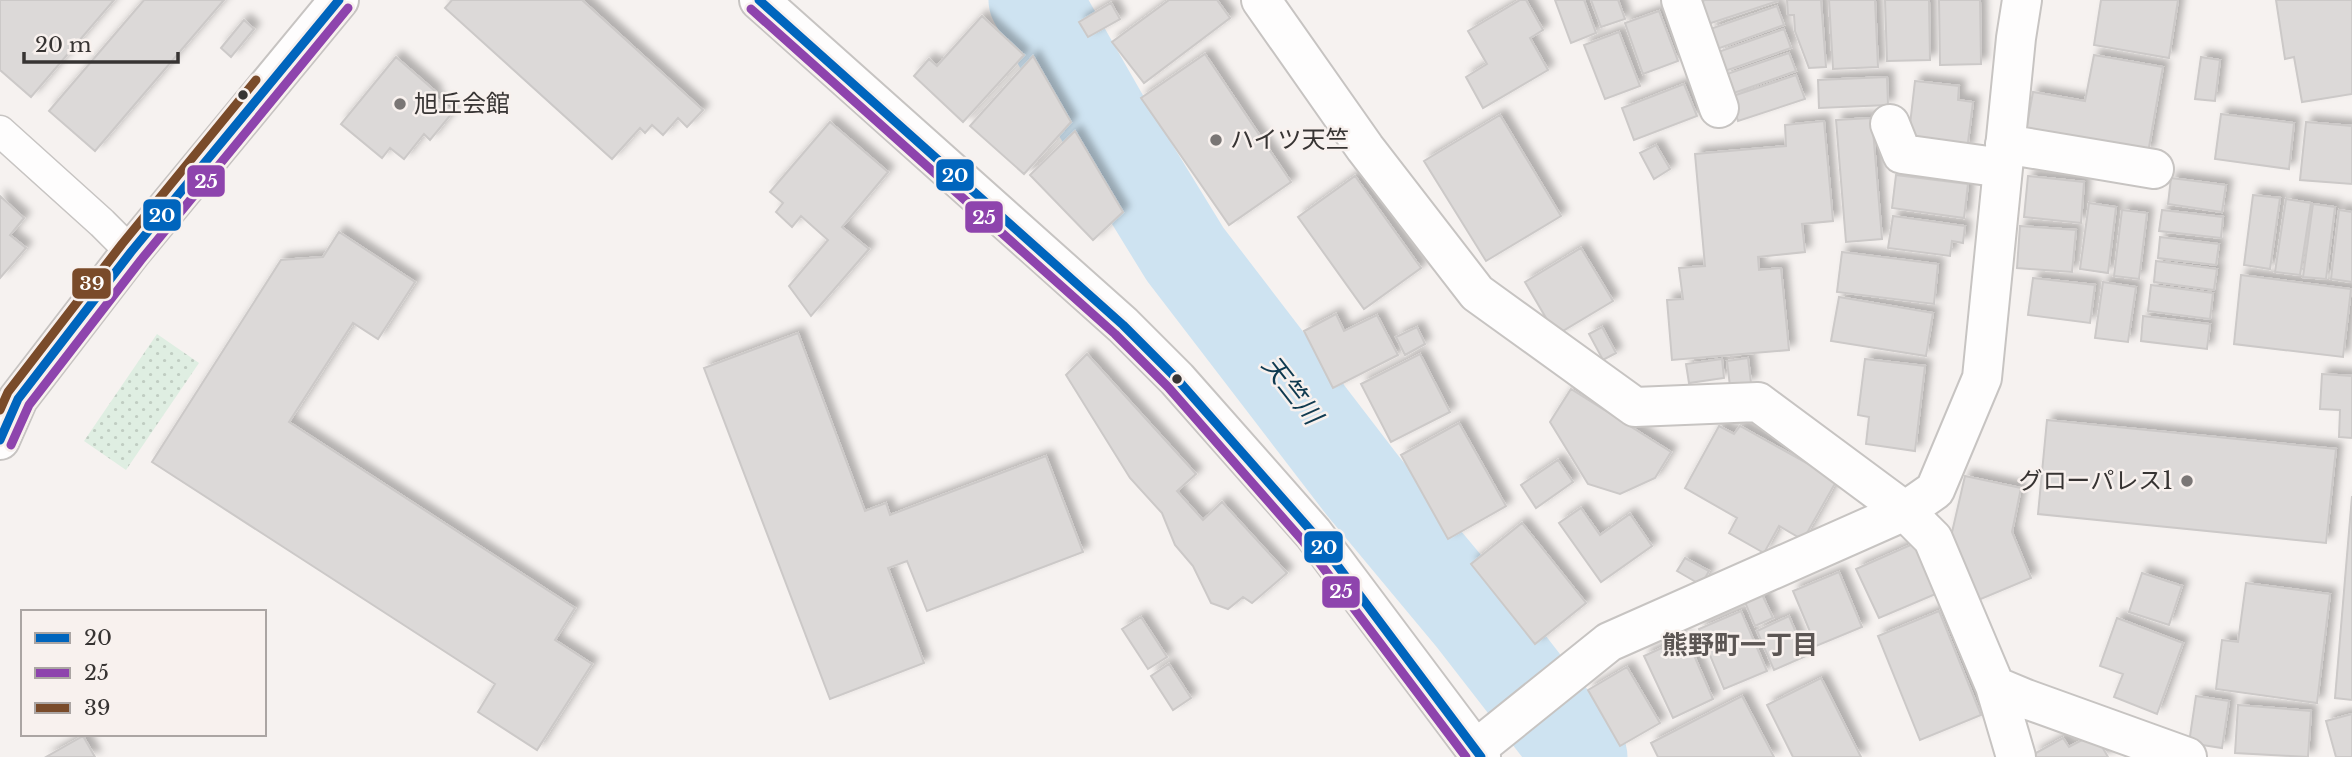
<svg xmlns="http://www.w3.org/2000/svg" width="2352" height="757" viewBox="0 0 2352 757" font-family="'Libre Baskerville','Noto Sans JP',serif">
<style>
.grass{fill:url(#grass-dots)}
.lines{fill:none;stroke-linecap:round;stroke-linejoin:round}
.river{stroke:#cee3f1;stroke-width:93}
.building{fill:#dcd9d8;stroke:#ccc9c8;stroke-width:2;filter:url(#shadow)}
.service-casing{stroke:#c7c4c2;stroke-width:33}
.minor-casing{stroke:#c7c4c2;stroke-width:42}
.primary-casing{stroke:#c7c4c2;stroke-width:42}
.service{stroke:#fefdfd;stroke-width:30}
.minor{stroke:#fefdfd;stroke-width:38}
.primary{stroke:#fefdfd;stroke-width:38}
.bus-1-casing{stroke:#f8f1ee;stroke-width:14}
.bus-2-casing{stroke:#f8f1ee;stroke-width:14}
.bus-3-casing{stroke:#f8f1ee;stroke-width:14}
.bus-1{stroke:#0065bd;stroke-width:9}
.bus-2{stroke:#8e44ad;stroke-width:9}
.bus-3{stroke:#7a4b2a;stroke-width:9}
.bus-dot{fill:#373433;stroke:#f8f1ee;stroke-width:2.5}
.poi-dot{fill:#7a7675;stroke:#f8f1ee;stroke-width:2.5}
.labels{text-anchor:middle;stroke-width:5;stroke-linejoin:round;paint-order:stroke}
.poi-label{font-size:24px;fill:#373433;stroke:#f8f1ee;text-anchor:start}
.water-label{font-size:26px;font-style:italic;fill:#0f3a50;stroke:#f8f1ee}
.neighbourhood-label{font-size:26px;font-weight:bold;fill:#5b5553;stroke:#f8f1ee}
.line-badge{stroke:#f8f1ee;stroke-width:2.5}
.badge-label{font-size:19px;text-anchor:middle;font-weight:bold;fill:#fff}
</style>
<defs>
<pattern id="grass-dots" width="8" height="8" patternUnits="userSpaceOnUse" patternTransform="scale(1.75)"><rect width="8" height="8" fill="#dfeee2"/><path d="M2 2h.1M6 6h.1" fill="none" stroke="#c0cdc2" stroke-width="1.8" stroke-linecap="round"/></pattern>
<filter id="shadow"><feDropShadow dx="6" dy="-6" stdDeviation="3.5" flood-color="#0004"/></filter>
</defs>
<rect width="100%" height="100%" fill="#f6f2f0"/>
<path class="grass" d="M157,334L199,363L126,470L84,441Z"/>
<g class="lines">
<path class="river" d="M1035,0L1115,140L1185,254L1363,486L1473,618L1581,757"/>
</g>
<path class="building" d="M0,0H114L31,97L0,70Z
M144,0H224L95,151L49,111Z
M452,0H582L703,110L687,127L678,118L663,135L652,125L645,133L640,128L612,159L445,8Z
M1169,0H1217L1230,18L1144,83L1112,42Z
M1520,0H1526L1543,30L1530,38L1548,70L1483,108L1466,77L1487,64L1468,31Z
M1555,0H1584L1596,33L1571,43Z
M1591,0H1618L1625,19L1601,27Z
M1705,0H1778V1L1708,24L1700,2Z
M1787,0H1821L1826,67L1809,68L1795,31L1794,15H1788Z
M1829,0H1875L1878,67L1833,69Z
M1885,0H1929L1930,60L1887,61Z
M1939,0H1980L1981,64L1940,65Z
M2101,0H2178L2169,58L2094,45Z
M2276,0H2352V94L2302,102L2294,57L2285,59Z
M1111,3L1120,19L1088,37L1079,22Z
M1777,6L1784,25L1717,49L1710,29Z
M1659,11L1678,61L1643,74L1625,23Z
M982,16L1024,55L963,122L914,76L929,59L937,66Z
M244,20L254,29L231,57L221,48Z
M1784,29L1791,48L1725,71L1718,52Z
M1619,32L1640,86L1605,99L1584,45Z
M1789,53L1796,71L1731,94L1724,75Z
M1205,54L1291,182L1229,225L1141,98Z
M2094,55L2163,67L2148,153L2026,131L2033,92L2085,101Z
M1033,56L1071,122L1024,174L970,126Z
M396,57L436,92L433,96L453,112L430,140L424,134L404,159L390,148L382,158L341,124Z
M2201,57L2220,60L2215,101L2195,99Z
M1796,75L1805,99L1738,121L1730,97Z
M1887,77L1888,105L1819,108L1818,80Z
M1915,81L1959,86L1958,100L1973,102L1967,150L1908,142Z
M1684,84L1697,116L1634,140L1622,108Z
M2221,114L2294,123L2289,169L2215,159Z
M1500,115L1561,216L1486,261L1424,161Z
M1872,118L1882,239L1846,242L1836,120Z
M1824,121L1833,221L1802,224L1805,252L1758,257L1759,270L1781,268L1789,350L1672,360L1667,300L1683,299L1679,268L1705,266L1695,154L1786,146L1785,125Z
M830,122L888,172L842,227L869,249L811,316L789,286L828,240L801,216L792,227L776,212L783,203L770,192Z
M2306,122L2352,126V184L2300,180Z
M1075,131L1123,212L1093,240L1030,175Z
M1656,145L1670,169L1654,179L1640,153Z
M1896,175L1968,184L1964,218L1892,208Z
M1355,176L1421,268L1364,309L1298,217Z
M2028,176L2084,182L2081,223L2024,217Z
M2171,178L2226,185L2222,212L2168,204Z
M2253,195L2280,198L2270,269L2244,265Z
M0,196L24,218L10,235L26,248L0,278Z
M2286,199L2311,203L2300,275L2275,272Z
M2089,203L2116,207L2108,273L2080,269Z
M2313,204L2335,207L2326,279L2303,277Z
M2122,210L2147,213L2139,279L2114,276Z
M2162,210L2223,217L2221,238L2159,231Z
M2339,210L2352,212V282L2331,279Z
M1893,216L1965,226L1963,243L1952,241L1950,256L1888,248Z
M2020,226L2076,230L2072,272L2017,268Z
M339,232L415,282L378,339L353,323L289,422L575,608L555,640L592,664L537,750L478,712L495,684L152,462L281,260L323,257Z
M2160,237L2219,244L2216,265L2158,258Z
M1581,248L1613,301L1556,335L1525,282Z
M1842,252L1938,264L1934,304L1837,292Z
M2156,261L2217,269L2214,290L2154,282Z
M2241,275L2351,289L2343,357L2234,344Z
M2033,278L2095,285L2090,323L2028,315Z
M2103,282L2136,287L2128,342L2095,338Z
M2151,285L2213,293L2210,319L2148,311Z
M1839,297L1933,313L1926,356L1831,341Z
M1336,314L1344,331L1377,315L1398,355L1333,388L1304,331Z
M2143,316L2210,324L2207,349L2141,341Z
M1417,327L1425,344L1405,355L1396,337Z
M1602,327L1616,353L1603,360L1589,334Z
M798,333L865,511L886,503L890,515L1046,456L1083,552L927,611L907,561L888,568L924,663L830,699L704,368Z
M1087,354L1196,474L1177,491L1203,520L1222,502L1287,573L1252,603L1243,597L1228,609L1211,603L1193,566L1175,545L1162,513L1130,478L1066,375Z
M1420,354L1450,412L1391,442L1361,384Z
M1748,358L1751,383L1730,386L1727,361Z
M1722,359L1724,378L1689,383L1686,364Z
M1865,359L1925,366L1915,451L1866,444L1869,417L1858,415Z
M2322,374L2352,376V438L2339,437L2340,410L2320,409Z
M1571,389L1671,452L1655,478L1620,494L1588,484L1550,422Z
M2047,420L2336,449L2326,543L2038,514Z
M1459,423L1506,506L1448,539L1401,455Z
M1719,426L1734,434L1740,426L1837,480L1803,540L1779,526L1764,553L1729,533L1737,518L1685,488Z
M1558,460L1573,482L1536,508L1521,485Z
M1965,476L2021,488L2012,532L2031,578L1976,601L1950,541Z
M2352,496V700L2335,698Z
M1581,508L1600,535L1630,514L1652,546L1601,582L1559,523Z
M1522,523L1586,603L1535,644L1471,564Z
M1915,543L1938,593L1879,618L1856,569Z
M1685,558L1709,571L1701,585L1677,571Z
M1839,572L1862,627L1816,646L1793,591Z
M2142,573L2182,586L2169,625L2129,612Z
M2246,583L2330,594L2317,703L2216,689L2222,640L2238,642Z
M1759,588L1773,618L1755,626L1742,595Z
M1741,611L1767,671L1724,689L1699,629Z
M1939,611L1981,715L1920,740L1878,636Z
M1789,616L1806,656L1774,670L1757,631Z
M1141,617L1167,657L1148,669L1122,629Z
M2117,618L2183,643L2157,714L2114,697L2123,674L2100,666Z
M1686,637L1713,699L1673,718L1644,656Z
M1169,664L1191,698L1173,710L1151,676Z
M1627,667L1660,723L1620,746L1588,690Z
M1821,678L1861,757H1793L1767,705Z
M1742,696L1774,757H1658L1651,743Z
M2196,696L2229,701L2222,748L2189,743Z
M2238,705L2311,711L2308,757L2235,753Z
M2352,714V757H2336L2326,721Z
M83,736L95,757H46Z
M2063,738L2069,747L2082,740L2101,745L2108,757H2035L2034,754Z"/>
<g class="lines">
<g class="service-casing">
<path id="service" d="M0,131L102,223L131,252"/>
</g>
<g class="minor-casing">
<path id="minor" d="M1261,0L1365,148L1477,293L1635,407L1758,402L1905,511L1933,539L1995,686L2016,757
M1681,0L1719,108
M1890,124L1902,154L2003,168
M2005,144L2154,169
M0,440L18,399L131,252L339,0
M1995,686L2026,699L2187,757
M1476,749L1609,642L1905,511L1935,490L1982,378L2016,38L2022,0"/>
</g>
<g class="primary-casing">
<path id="primary" d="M759,0L1123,325L1177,379L1313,533L1481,757"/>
</g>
<use href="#service" class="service"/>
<use href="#minor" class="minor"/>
<use href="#primary" class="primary"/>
<g class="bus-1-casing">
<path id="bus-1" d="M759,0L1123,325L1177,379L1313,533L1481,757
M0,440L18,399L131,252L339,0"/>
</g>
<g class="bus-2-casing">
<path id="bus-2" d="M751,9L1115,334L1168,387L1303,541L1466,757
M11,445L29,405L141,260L348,8"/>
</g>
<g class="bus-3-casing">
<path id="bus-3" d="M0,410L8,392L122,244L256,80"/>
</g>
<use href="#bus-1" class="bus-1"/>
<use href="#bus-2" class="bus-2"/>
<use href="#bus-3" class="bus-3"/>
</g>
<g class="bus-dot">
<circle cx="243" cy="95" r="6"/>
<circle cx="1177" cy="379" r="6"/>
</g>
<g class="poi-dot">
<circle cx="400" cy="104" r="7"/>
<circle cx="1216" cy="140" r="7"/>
<circle cx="2187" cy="481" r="7"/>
</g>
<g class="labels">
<g class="poi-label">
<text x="414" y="112">旭丘会館</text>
<text x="1230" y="148">ハイツ天竺</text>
<text x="2173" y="489" text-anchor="end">グローパレス1</text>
</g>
<g class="water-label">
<text transform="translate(1292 390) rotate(52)" y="9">天竺川</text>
</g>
<g class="neighbourhood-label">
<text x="1740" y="654">熊野町一丁目</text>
</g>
</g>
<g class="line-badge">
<rect x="935" y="158" width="40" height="34" rx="7" fill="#0065bd"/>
<rect x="186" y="164" width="40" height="34" rx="7" fill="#8e44ad"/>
<rect x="142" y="198" width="40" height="34" rx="7" fill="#0065bd"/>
<rect x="964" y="200" width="40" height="34" rx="7" fill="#8e44ad"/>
<rect x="71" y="267" width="41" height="33" rx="7" fill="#7a4b2a"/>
<rect x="1303" y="530" width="41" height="34" rx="7" fill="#0065bd"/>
<rect x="1321" y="575" width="40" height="34" rx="7" fill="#8e44ad"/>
</g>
<g class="badge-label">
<text x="955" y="182">20</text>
<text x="206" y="188">25</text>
<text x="162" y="222">20</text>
<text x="984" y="224">25</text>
<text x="92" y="290">39</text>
<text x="1324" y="554">20</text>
<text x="1341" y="598">25</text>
</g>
<rect x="21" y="610" width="245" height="126" fill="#f8f1ee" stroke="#aba5a3" stroke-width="2"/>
<rect x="35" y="633" width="35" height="10" fill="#0065bd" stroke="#aba5a3" stroke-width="2"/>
<text x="84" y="645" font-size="21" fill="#373433">20</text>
<rect x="35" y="668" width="35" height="10" fill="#8e44ad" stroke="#aba5a3" stroke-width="2"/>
<text x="84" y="680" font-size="21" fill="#373433">25</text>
<rect x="35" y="703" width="35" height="10" fill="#7a4b2a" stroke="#aba5a3" stroke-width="2"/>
<text x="84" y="715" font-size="21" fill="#373433">39</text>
<path d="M24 52v10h154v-10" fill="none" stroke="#373433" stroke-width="3.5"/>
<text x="35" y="52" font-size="21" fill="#373433" stroke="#f8f1ee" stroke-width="5" paint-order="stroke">20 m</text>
</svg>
